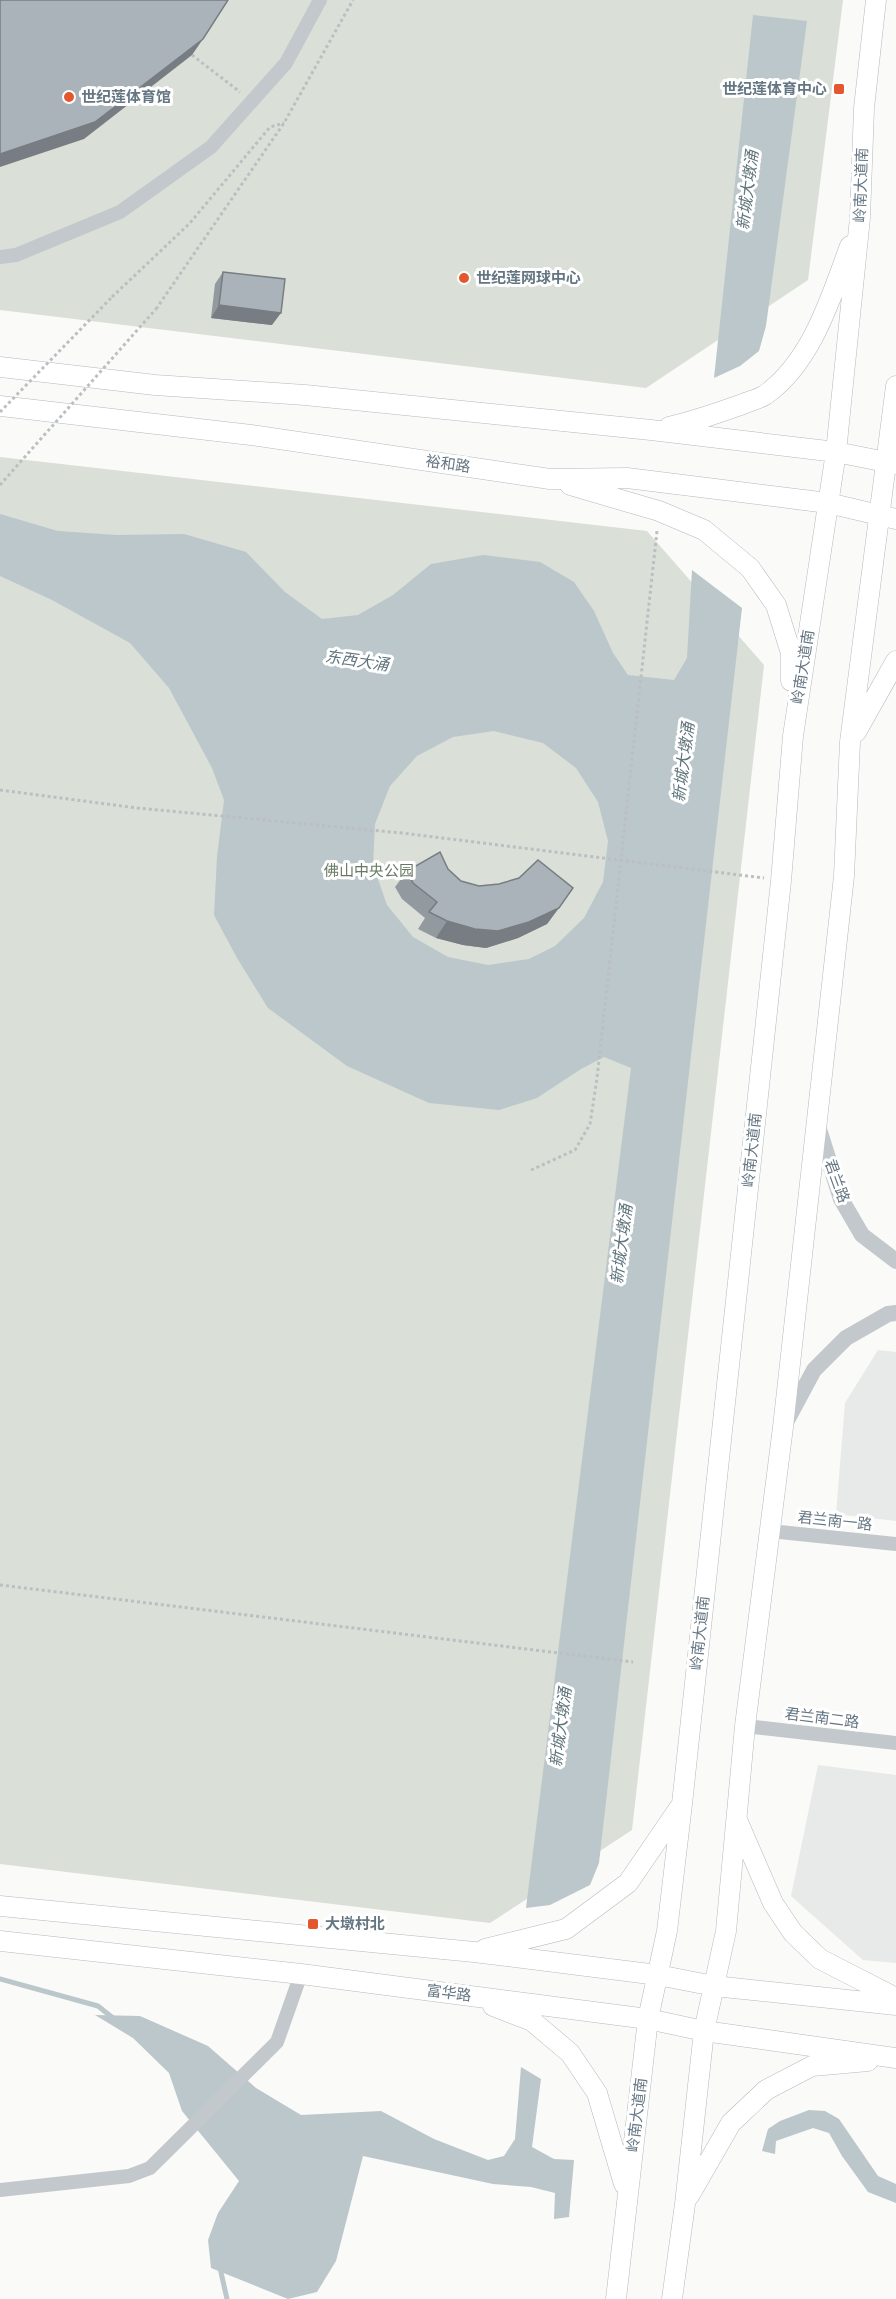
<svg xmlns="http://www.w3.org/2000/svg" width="896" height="2299" viewBox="0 0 896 2299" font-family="'DejaVu Sans','Noto Sans SC',sans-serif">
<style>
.built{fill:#e8e9e9}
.green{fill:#dadfd7}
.water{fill:#bbc7cb;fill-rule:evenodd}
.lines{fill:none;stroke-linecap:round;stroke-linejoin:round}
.stream{stroke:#bbc7cb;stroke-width:5}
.secondary-casing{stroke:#b3babf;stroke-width:21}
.path{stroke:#bbbfc2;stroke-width:3;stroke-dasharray:3 3;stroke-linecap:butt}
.minor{stroke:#c3c8cc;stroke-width:14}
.tertiary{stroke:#c3c8cc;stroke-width:16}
.secondary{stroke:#fff;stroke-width:20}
.path-bridge{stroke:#bbbfc2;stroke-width:3;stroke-dasharray:3 3;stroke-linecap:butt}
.wall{fill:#929a9f}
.shaded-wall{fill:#777d82}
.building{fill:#aab3b9;stroke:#777d82;stroke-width:1.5}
.poi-dot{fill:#e4572e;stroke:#fff;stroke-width:2}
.labels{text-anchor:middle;stroke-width:6;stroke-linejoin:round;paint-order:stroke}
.poi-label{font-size:15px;font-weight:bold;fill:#657683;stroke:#fff;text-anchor:start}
.street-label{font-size:15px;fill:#657683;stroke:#fff}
.park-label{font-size:15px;fill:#687a64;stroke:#fff}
.water-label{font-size:16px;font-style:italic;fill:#60757c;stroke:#fff}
</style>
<rect width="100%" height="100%" fill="#fafaf8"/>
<path class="built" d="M878,1350L896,1352V1521L836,1514L845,1403Z
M818,1765L896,1775V1963L863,1960L791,1896Z"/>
<path class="green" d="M0,0H843L808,280L646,388L0,310Z
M0,457L647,531L764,665L632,1830L490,1923L0,1864Z"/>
<path class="water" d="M753,15L807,21L766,326L759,351L740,366L714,378Z
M0,514L58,531L117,535L184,534L246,552L285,592L322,619L358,615L393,595L431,564L483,555L540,562L574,582L594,611L613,653L628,675L674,680L687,658L692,570L742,608L599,1863L590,1885L550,1905L526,1908L631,1068L604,1057L581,1069L537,1098L499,1110L429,1103L347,1066L268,1008L237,958L214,915L217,857L224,800L212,768L169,688L130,643L52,600L0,576ZM494,731L543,743L576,768L598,802L608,841L603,882L584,918L555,946L529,959L488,965L448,957L413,937L387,905L373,865L375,824L390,786L417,756L453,737Z
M95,2015L140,2016L208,2046L256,2088L301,2115L381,2111L434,2139L488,2160L504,2156L515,2139L521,2067L541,2079L532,2147L554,2159L574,2160L569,2217L554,2219L555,2193L531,2187L493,2184L363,2156L336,2261L317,2292L288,2299L211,2268L208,2240L218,2213L239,2181L182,2111L169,2073L133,2038Z
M809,2110L825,2111L839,2119L878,2176L896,2184V2203L868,2192L842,2156L829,2133L813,2128L776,2141L775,2154L762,2151L768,2129L780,2121Z"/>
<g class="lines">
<path class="stream" d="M0,1979L98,2006L113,2018
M220,2268L227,2299"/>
<g class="secondary-casing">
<path id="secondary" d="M0,367L155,385L305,395L651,430L836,452L896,464
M0,406L251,435L550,479L627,478L828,503L896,519
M669,427C695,421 718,413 743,404C750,401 759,399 765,395C812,362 831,297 850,246
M570,485L659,511L704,530L750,568L776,605L791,653V681
M856,732L896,661
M737,1820L773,1903L793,1933L820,1959L896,1998
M0,1906L474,1952L658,1975L714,1986L896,2005
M0,1941L301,1974L648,2019L704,2031L896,2058
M485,1949L566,1929L628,1883L680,1807
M493,2006L532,2021L570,2053L597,2093L624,2184
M689,2196L731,2123L766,2090L812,2066L868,2061
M616,2299L648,2019L667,1931L682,1804L781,881L793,736L836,452L860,218L864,108L876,0
M672,2299L685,2204L704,2031L726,1931L745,1726L783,1427L844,876L850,742L896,386"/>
</g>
<path class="path" d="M192,55L240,92
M112,297L190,223L270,127L284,123
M156,309L284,123L353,0
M0,790L137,808L402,833L764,878
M531,1170L575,1150L590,1124L597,1078L657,531
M0,1585L633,1662"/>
<path class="minor" d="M0,257L16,255L120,212L211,147L286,63L320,0
M770,1531L896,1544
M745,1726L896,1743
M0,2190L129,2176L150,2168L277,2042L301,1974"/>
<path class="tertiary" d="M817,1123L841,1199L862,1235L896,1261
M785,1424L814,1370L846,1338L888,1314L896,1313"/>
<use href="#secondary" class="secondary"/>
<path class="path-bridge" d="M0,412L112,297
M0,485L156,309"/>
</g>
<path class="wall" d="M223,272L272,325L211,318L215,284Z
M448,869L461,881L479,886L573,888L547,924L518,938L486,948L463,945L436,938L418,929L425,918L402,899L395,887L407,871Z"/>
<path class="shaded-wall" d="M203,39L192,55L84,139L0,167V154Z
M219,305L281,313L272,325L211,318Z
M559,908L547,924L518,938L486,948L463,945L436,938L447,921Z"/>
<path class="building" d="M0,0H228L203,39L95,122L0,154Z
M223,272L285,279L281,313L219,305Z
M440,852L448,869L461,881L479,886L499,884L519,878L538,860L573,888L559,908L529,922L498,931L475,929L447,921L429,912L437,902L413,883L407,871Z"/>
<g class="poi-dot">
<rect x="833" y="83" width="12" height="12" rx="3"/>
<circle cx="69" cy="97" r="6"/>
<circle cx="464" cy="278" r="6"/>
<rect x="307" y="1918" width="12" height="12" rx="3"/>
</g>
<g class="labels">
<g class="poi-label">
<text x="827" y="94" text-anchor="end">世纪莲体育中心</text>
<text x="81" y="102">世纪莲体育馆</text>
<text x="476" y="283">世纪莲网球中心</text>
<text x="325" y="1929">大墩村北</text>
</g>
<g class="street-label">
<text transform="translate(861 185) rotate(-88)" y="5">岭南大道南</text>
<text transform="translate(448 464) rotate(8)" y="5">裕和路</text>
<text transform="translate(803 667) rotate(-81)" y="5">岭南大道南</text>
<text transform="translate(752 1150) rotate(-84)" y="5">岭南大道南</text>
<text transform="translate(837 1181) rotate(70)" y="5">君兰路</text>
<text transform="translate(835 1521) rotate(6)" y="5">君兰南一路</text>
<text transform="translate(700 1633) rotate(-84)" y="5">岭南大道南</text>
<text transform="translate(822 1718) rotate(7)" y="5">君兰南二路</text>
<text transform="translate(449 1993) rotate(7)" y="5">富华路</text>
<text transform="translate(637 2115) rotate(-83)" y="5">岭南大道南</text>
</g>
<g class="park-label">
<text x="369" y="876">佛山中央公园</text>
</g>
<g class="water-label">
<text transform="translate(747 190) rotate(-83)" y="6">新城大墩涌</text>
<text transform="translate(357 660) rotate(8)" y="6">东西大涌</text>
<text transform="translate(683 762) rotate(-83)" y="6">新城大墩涌</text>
<text transform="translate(621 1244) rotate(-83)" y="6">新城大墩涌</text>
<text transform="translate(560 1727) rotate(-83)" y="6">新城大墩涌</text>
</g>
</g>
</svg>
